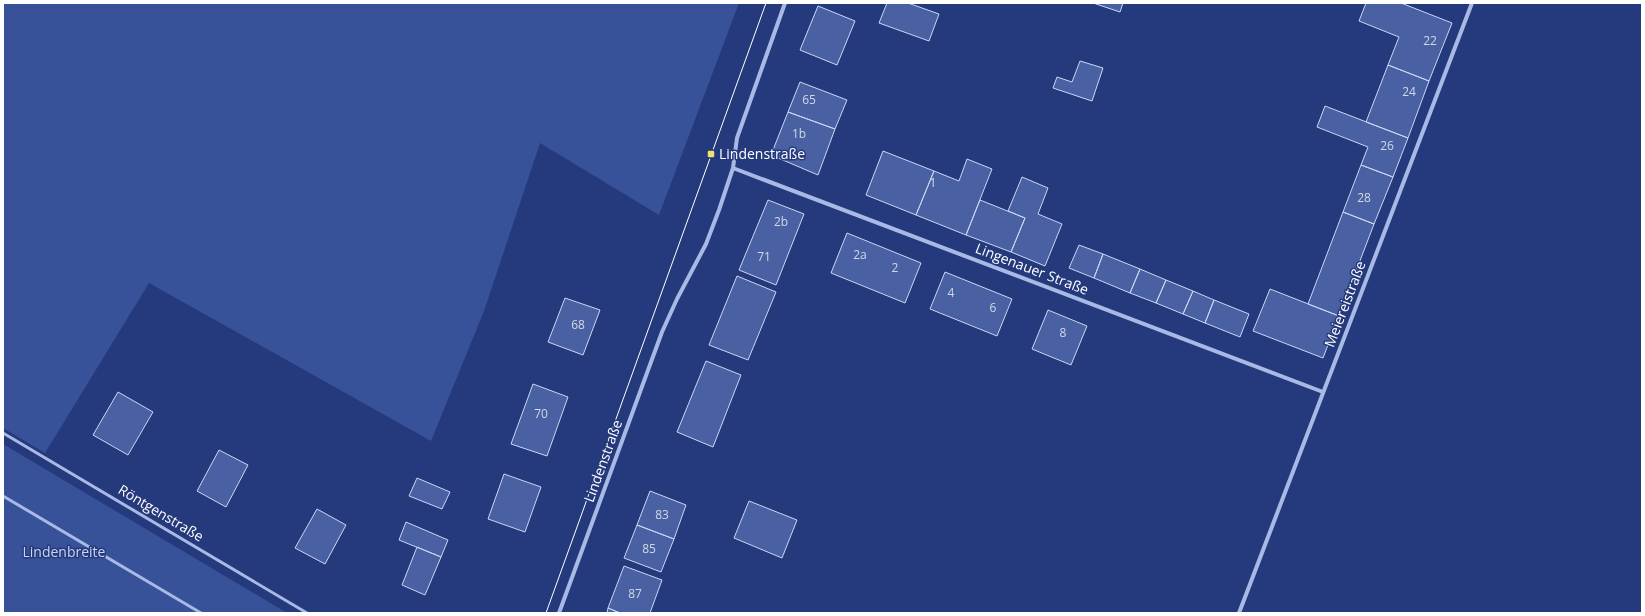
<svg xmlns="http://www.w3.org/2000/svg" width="1645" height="616" viewBox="0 0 1645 616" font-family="'Open Sans',sans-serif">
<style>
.green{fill:#385299}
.building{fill:#4961a2;stroke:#ccd6f4}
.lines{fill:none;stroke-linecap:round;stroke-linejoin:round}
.service{stroke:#a9b9e5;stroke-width:3}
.minor{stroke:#a9b9e5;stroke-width:4}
.tram{stroke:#fff;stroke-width:1}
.poi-dot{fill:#eee16d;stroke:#253a7c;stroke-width:1.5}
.labels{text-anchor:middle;stroke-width:3;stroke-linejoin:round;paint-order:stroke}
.number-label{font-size:12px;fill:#d2d8e8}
.poi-label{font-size:14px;fill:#fff;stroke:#253a7c;text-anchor:start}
.street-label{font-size:14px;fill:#fff;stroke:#253a7c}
.park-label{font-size:14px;fill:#ccd6f4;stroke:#253a7c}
</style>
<rect width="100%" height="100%" fill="#253a7c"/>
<path class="green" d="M3,3H739L659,215L540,143L484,311L431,441L149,283L45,453L3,428Z
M3,444L287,613H3Z"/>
<path class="building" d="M887,3H908L939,14L929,41L879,23Z
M1093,3H1123L1120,12Z
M1366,3H1401L1452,23L1429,81L1388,65L1399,37L1359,21Z
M818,6L855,21L837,65L800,50Z
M1080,61L1103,68L1092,101L1053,88L1057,77L1072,82Z
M1388,65L1429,81L1408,138L1366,122Z
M800,82L847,100L835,129L788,112Z
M1325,106L1408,138L1393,177L1361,165L1368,147L1317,127Z
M788,112L835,129L818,175L771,155Z
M883,151L934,171L916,215L866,195Z
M967,159L992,169L966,235L916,215L934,171L959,181Z
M1361,165L1393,177L1374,224L1343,212Z
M1022,177L1048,188L1038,214L1062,224L1045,266L1011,252L1025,218L1008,211Z
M768,200L804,214L776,285L739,270Z
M980,200L1025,218L1011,252L966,235Z
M1343,212L1374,224L1339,316L1308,304Z
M847,233L921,263L905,303L831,273Z
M1079,245L1103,254L1094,278L1069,268Z
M1103,254L1140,269L1130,293L1094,278Z
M1140,269L1166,280L1156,303L1130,293Z
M945,272L1012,299L997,336L930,309Z
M737,276L776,292L748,360L709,345Z
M1166,280L1193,291L1183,314L1156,303Z
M1270,289L1339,316L1323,358L1253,331Z
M1193,291L1214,300L1205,323L1183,314Z
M565,298L600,310L583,355L548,342Z
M1214,300L1249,314L1240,337L1205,323Z
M1048,310L1087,326L1071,365L1032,349Z
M706,361L741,375L713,447L677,432Z
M533,384L568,397L547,456L511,444Z
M118,392L153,412L128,455L93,435Z
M219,450L248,465L226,507L197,491Z
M504,474L541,487L525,532L488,519Z
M417,478L450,492L442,509L409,496Z
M650,491L686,505L674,539L637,525Z
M749,501L797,520L782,558L734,538Z
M317,509L346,525L325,564L295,548Z
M406,522L448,540L441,557L399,540Z
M637,525L674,539L661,572L624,558Z
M417,547L441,557L425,595L402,585Z
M624,566L662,580L650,613H620L608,608Z
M608,608L620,613H607Z"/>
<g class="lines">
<path class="service" d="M3,433L307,613
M3,496L201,613"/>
<path class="minor" d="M733,168L1323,392
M559,613L662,332L677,299L706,244L719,210L733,168L737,138L785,3
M1239,613L1472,3"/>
<path class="tram" d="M546,613L766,3"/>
</g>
<rect class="poi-dot" x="707" y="150" width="8" height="8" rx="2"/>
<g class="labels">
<g class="number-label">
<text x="1430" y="45">22</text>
<text x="1409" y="96">24</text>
<text x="809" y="104">65</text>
<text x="799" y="138">1b</text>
<text x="1387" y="150">26</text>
<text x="933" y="187">1</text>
<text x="1364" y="202">28</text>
<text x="781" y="226">2b</text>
<text x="860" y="259">2a</text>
<text x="764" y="261">71</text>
<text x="895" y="272">2</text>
<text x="951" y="297">4</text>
<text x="993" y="312">6</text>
<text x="578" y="329">68</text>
<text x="1063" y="337">8</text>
<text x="541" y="418">70</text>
<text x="662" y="519">83</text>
<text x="649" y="553">85</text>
<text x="635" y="598">87</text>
</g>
<g class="poi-label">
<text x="719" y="159">Lindenstraße</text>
</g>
<g class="street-label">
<text transform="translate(1032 269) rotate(21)" y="5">Lingenauer Straße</text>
<text transform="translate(1345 304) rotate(-69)" y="5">Meiereistraße</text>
<text transform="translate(603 461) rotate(-70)" y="5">Lindenstraße</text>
<text transform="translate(161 513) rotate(31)" y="5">Röntgenstraße</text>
</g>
<g class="park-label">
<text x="64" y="557">Lindenbreite</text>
</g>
</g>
<rect width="1645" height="616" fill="none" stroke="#ffffff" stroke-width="8"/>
</svg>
